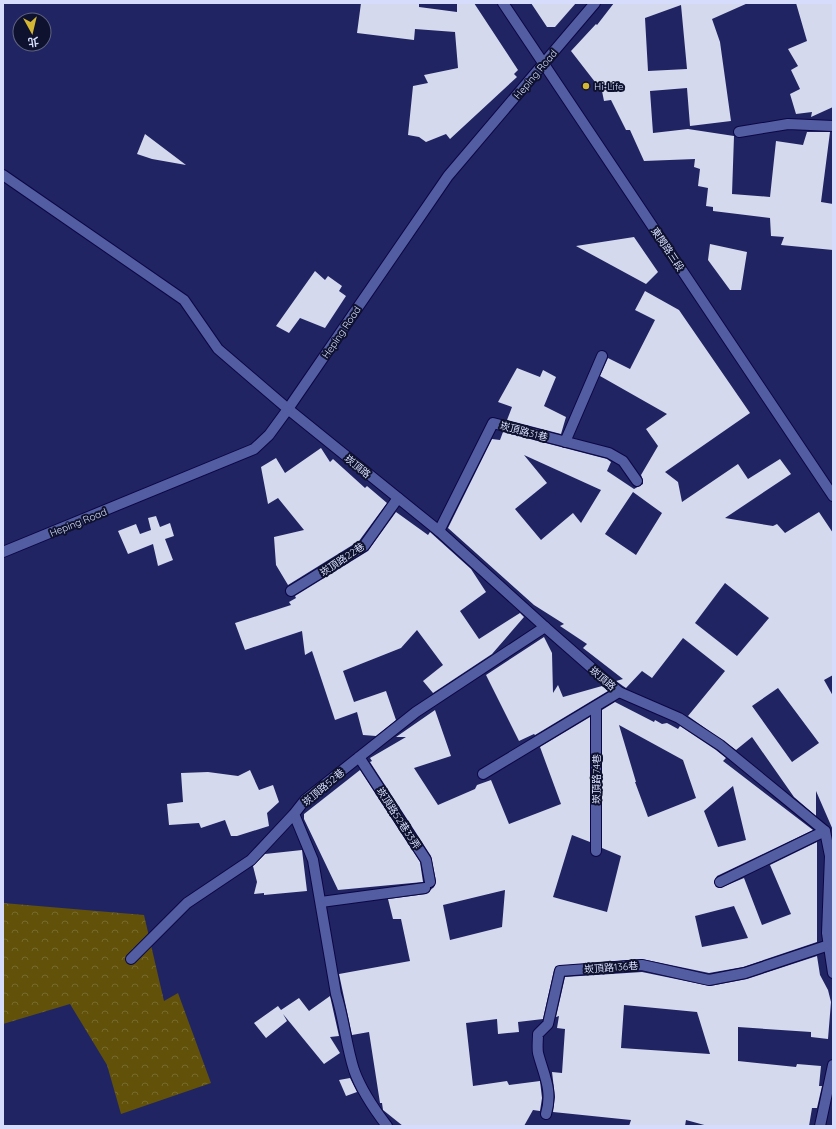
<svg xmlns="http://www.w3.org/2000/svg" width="836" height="1129" viewBox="0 0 836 1129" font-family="Quicksand,'Noto Sans TC',sans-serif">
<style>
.forest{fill:url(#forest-crowns)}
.building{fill:#d4d9ed;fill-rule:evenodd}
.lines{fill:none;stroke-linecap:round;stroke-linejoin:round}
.service-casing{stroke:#0d0645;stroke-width:12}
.minor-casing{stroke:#0d0645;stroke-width:12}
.tertiary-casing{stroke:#0d0645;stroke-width:12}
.secondary-casing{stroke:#0d0645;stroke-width:12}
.service{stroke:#535ea2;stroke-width:10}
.minor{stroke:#535ea2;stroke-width:10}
.tertiary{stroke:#535ea2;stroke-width:10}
.secondary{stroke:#535ea2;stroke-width:10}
.poi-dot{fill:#d4b635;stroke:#0f122e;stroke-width:1.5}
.labels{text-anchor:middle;stroke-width:4;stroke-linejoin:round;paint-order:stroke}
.street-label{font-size:10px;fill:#d6ddfc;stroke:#0f122e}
.poi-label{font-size:10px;fill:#d6ddfc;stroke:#0f122e;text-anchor:start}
</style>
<defs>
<pattern id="forest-crowns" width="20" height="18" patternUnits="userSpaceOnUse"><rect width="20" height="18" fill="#615109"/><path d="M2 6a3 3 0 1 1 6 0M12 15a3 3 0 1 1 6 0" fill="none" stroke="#776a2e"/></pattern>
</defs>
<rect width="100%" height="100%" fill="#202462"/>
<path class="forest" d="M3,903L144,915L164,1001L178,993L211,1083L121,1114L107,1065L70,1004L3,1024Z"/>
<path class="building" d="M361,3H419V7L457,12V3H474L518,70L514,74L517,77L450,139L446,134L426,142L419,137L408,135L413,86L428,83L424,75L458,68L455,32L415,29L414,40L357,33Z
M531,3H576L555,27H547Z
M614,3H748L712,19L720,42L731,121L690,126L687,88L650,91L653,133L688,129L734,136L732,194L770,197L776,141L803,145L807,132H830L821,202L833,204V250L781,245L784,237L771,236L770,218L713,211V207L706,206L708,188L698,186L700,169L694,167L695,159L644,161L630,130H626L611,100L604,101L602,91L571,51L596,24L597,25ZM681,5L687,69L648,71L645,18Z
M796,3H833V107L811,117L812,112L796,114L790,94L800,89L791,70L798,66L788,49L807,41Z
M145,134L186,165L152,159L137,154Z
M634,237L658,272L646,284L576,246Z
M710,244L747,252L741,290H730L708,260Z
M315,271L325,280L328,276L342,286L339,291L346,296L325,328L300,318L289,333L276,326Z
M645,291L679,310L750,413L665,472L678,482L682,502L738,464L748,479L780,459L791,474L725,518L773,526L777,524L785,533L819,512L833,533V675L824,680L833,696V830L816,791V816L794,797L752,737L736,750L688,716L725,671L683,638L652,678L642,671L626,688L623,686L616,681L623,679L583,648L587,644L560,626L564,624L534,605L448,528L492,439L500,440L503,432L607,459L611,462L607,471L634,489L643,484V480L641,475L658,446L646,429L667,414L600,376L608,358L630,369L655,320L635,310ZM524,455L601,490L581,523L573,513L541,540L515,509L547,483ZM633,492L662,513L636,555L605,534ZM725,583L769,618L737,656L695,623ZM778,688L819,743L792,762L752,706Z
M517,368L540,377L543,370L556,377L544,406L566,417L561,434L507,420L512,407L498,402Z
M321,448L330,462L333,459L365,488L367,486L387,503L359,541L288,585L276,565L274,537L304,530L278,498L268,504L261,467L276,458L285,473Z
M396,512L428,535L430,532L471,569L486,592L460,611L479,639L520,613L524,617L492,654L433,693L423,681L443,665L417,630L401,648L343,671L354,702L386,691L396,720L376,736L363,735L357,712L335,720L312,651L305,655L302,631L245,650L235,623L291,605L289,602L296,598L295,596L368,551Z
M156,516L160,527L170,523L174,536L165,539L173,560L158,566L153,544L128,554L118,531L136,524L140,534L151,530L148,518Z
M544,637L552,653L553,693L558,685L563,697L602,686L608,691L535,735L534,734L519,741L486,675Z
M615,702L654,722L655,720L662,724L667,723L678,729L680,726L716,750L726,758L723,761L813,830L717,876L714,882L716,887L720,888L744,878L762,925L791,914L770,865L817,842V942L743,967L709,973L642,959L556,966L554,970L543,1019L518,1022L519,1032L498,1034L497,1019L466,1023L473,1086L507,1081L509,1085L540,1081L542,1098L540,1111L533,1110L524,1126H403L383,1110L382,1103H380L369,1032L352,1035L339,974L410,961L401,919H393L388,899L426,894L434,887L436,881L431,856L370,762L372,761L370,758L406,737H396L435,710L451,756L414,768L438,805L475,789L477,785L491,780L509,824L561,804L540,747L590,717V842L572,835L553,897L607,912L621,856L602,848V710ZM619,725L683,760L696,798L648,817L635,782H636ZM733,786L746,840L718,847L704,811ZM505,890L502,927L450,940L443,905ZM734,906L748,938L702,947L695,916Z
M250,770L259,790L273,785L279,802L267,813L269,826L237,836H231L225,820L201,828L199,823L169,825L167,804L183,802L181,773L208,772L238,776Z
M360,770L420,862L423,882L338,890L304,819V814Z
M302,850L307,891L264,895V893L254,894L257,882L253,866L265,854Z
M817,956L820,975L828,990L831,1002L828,1039L811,1037V1032L738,1027V1061L796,1067L797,1064L821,1066L819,1086H822L817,1108H812L809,1126H708L686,1120L685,1126H629L631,1120L553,1112L555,1097L552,1072L562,1073L565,1029L557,1028L559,1016L556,1017L565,977L642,972L710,986L747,979ZM624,1005L697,1012L710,1054L621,1048Z
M330,996L339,1036L330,1037L340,1053L324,1064L283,1014L287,1021L266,1038L254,1023L278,1006L281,1010L299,998L309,1011Z
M350,1078L357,1092L346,1096L339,1080Z"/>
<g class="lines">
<g class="service-casing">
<path id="service" d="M739,132L788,124L833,126
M3,175L184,300L218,349L288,409
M565,442L602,356
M439,531L493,423L609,453L623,461L637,481
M291,591L364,546L398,498
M359,757L426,860L430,882
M483,774L619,692
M596,851V706
M720,882L825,831
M321,902L425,888
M131,959L187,903L251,860L294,814
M546,1114C553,1090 544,1076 538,1053C537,1047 538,1040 538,1034L548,1024L560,971L642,965L709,980L745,973L829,945
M387,1126C374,1109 361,1090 354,1070C346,1045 344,1019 336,994L313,860L294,814L305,800L416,712L545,627"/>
</g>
<g class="minor-casing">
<path id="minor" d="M544,63L595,3
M288,409L439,531L545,627L619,692L679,718L720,745L825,831L830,856L827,933L833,973
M820,1126L833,1065"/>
</g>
<g class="tertiary-casing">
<path id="tertiary" d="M3,552L254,449L269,435L288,409L448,176L544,63"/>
</g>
<g class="secondary-casing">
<path id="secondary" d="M503,3L833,496"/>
</g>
<use href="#service" class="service"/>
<use href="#minor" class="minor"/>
<use href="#tertiary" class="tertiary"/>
<use href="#secondary" class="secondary"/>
</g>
<circle class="poi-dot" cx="586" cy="86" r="4"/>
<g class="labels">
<g class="street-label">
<text transform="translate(535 74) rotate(-50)" y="4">Heping Road</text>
<text transform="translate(668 249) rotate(56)" y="4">東閔路三段</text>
<text transform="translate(341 332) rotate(-56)" y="4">Heping Road</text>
<text transform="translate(524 431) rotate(15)" y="4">崁頂路31巷</text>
<text transform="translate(358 466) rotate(39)" y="4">崁頂路</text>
<text transform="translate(78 522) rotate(-22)" y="4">Heping Road</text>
<text transform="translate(342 559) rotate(-34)" y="4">崁頂路22巷</text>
<text transform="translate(603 678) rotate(41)" y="4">崁頂路</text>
<text transform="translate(596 779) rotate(-90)" y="4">崁頂路74巷</text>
<text transform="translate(323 787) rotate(-40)" y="4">崁頂路52巷</text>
<text transform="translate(399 818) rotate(57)" y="4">崁頂路52巷33弄</text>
<text transform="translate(611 967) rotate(-4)" y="4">崁頂路136巷</text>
</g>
<g class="poi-label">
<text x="594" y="90">Hi-Life</text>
</g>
</g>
<rect width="836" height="1129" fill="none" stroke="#d6ddfc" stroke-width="8"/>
<g transform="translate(32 32) rotate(172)"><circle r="19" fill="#0f122e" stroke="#5f6380"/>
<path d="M0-3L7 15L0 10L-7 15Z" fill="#d4b635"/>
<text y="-6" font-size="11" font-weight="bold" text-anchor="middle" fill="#d6ddfc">北</text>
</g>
</svg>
